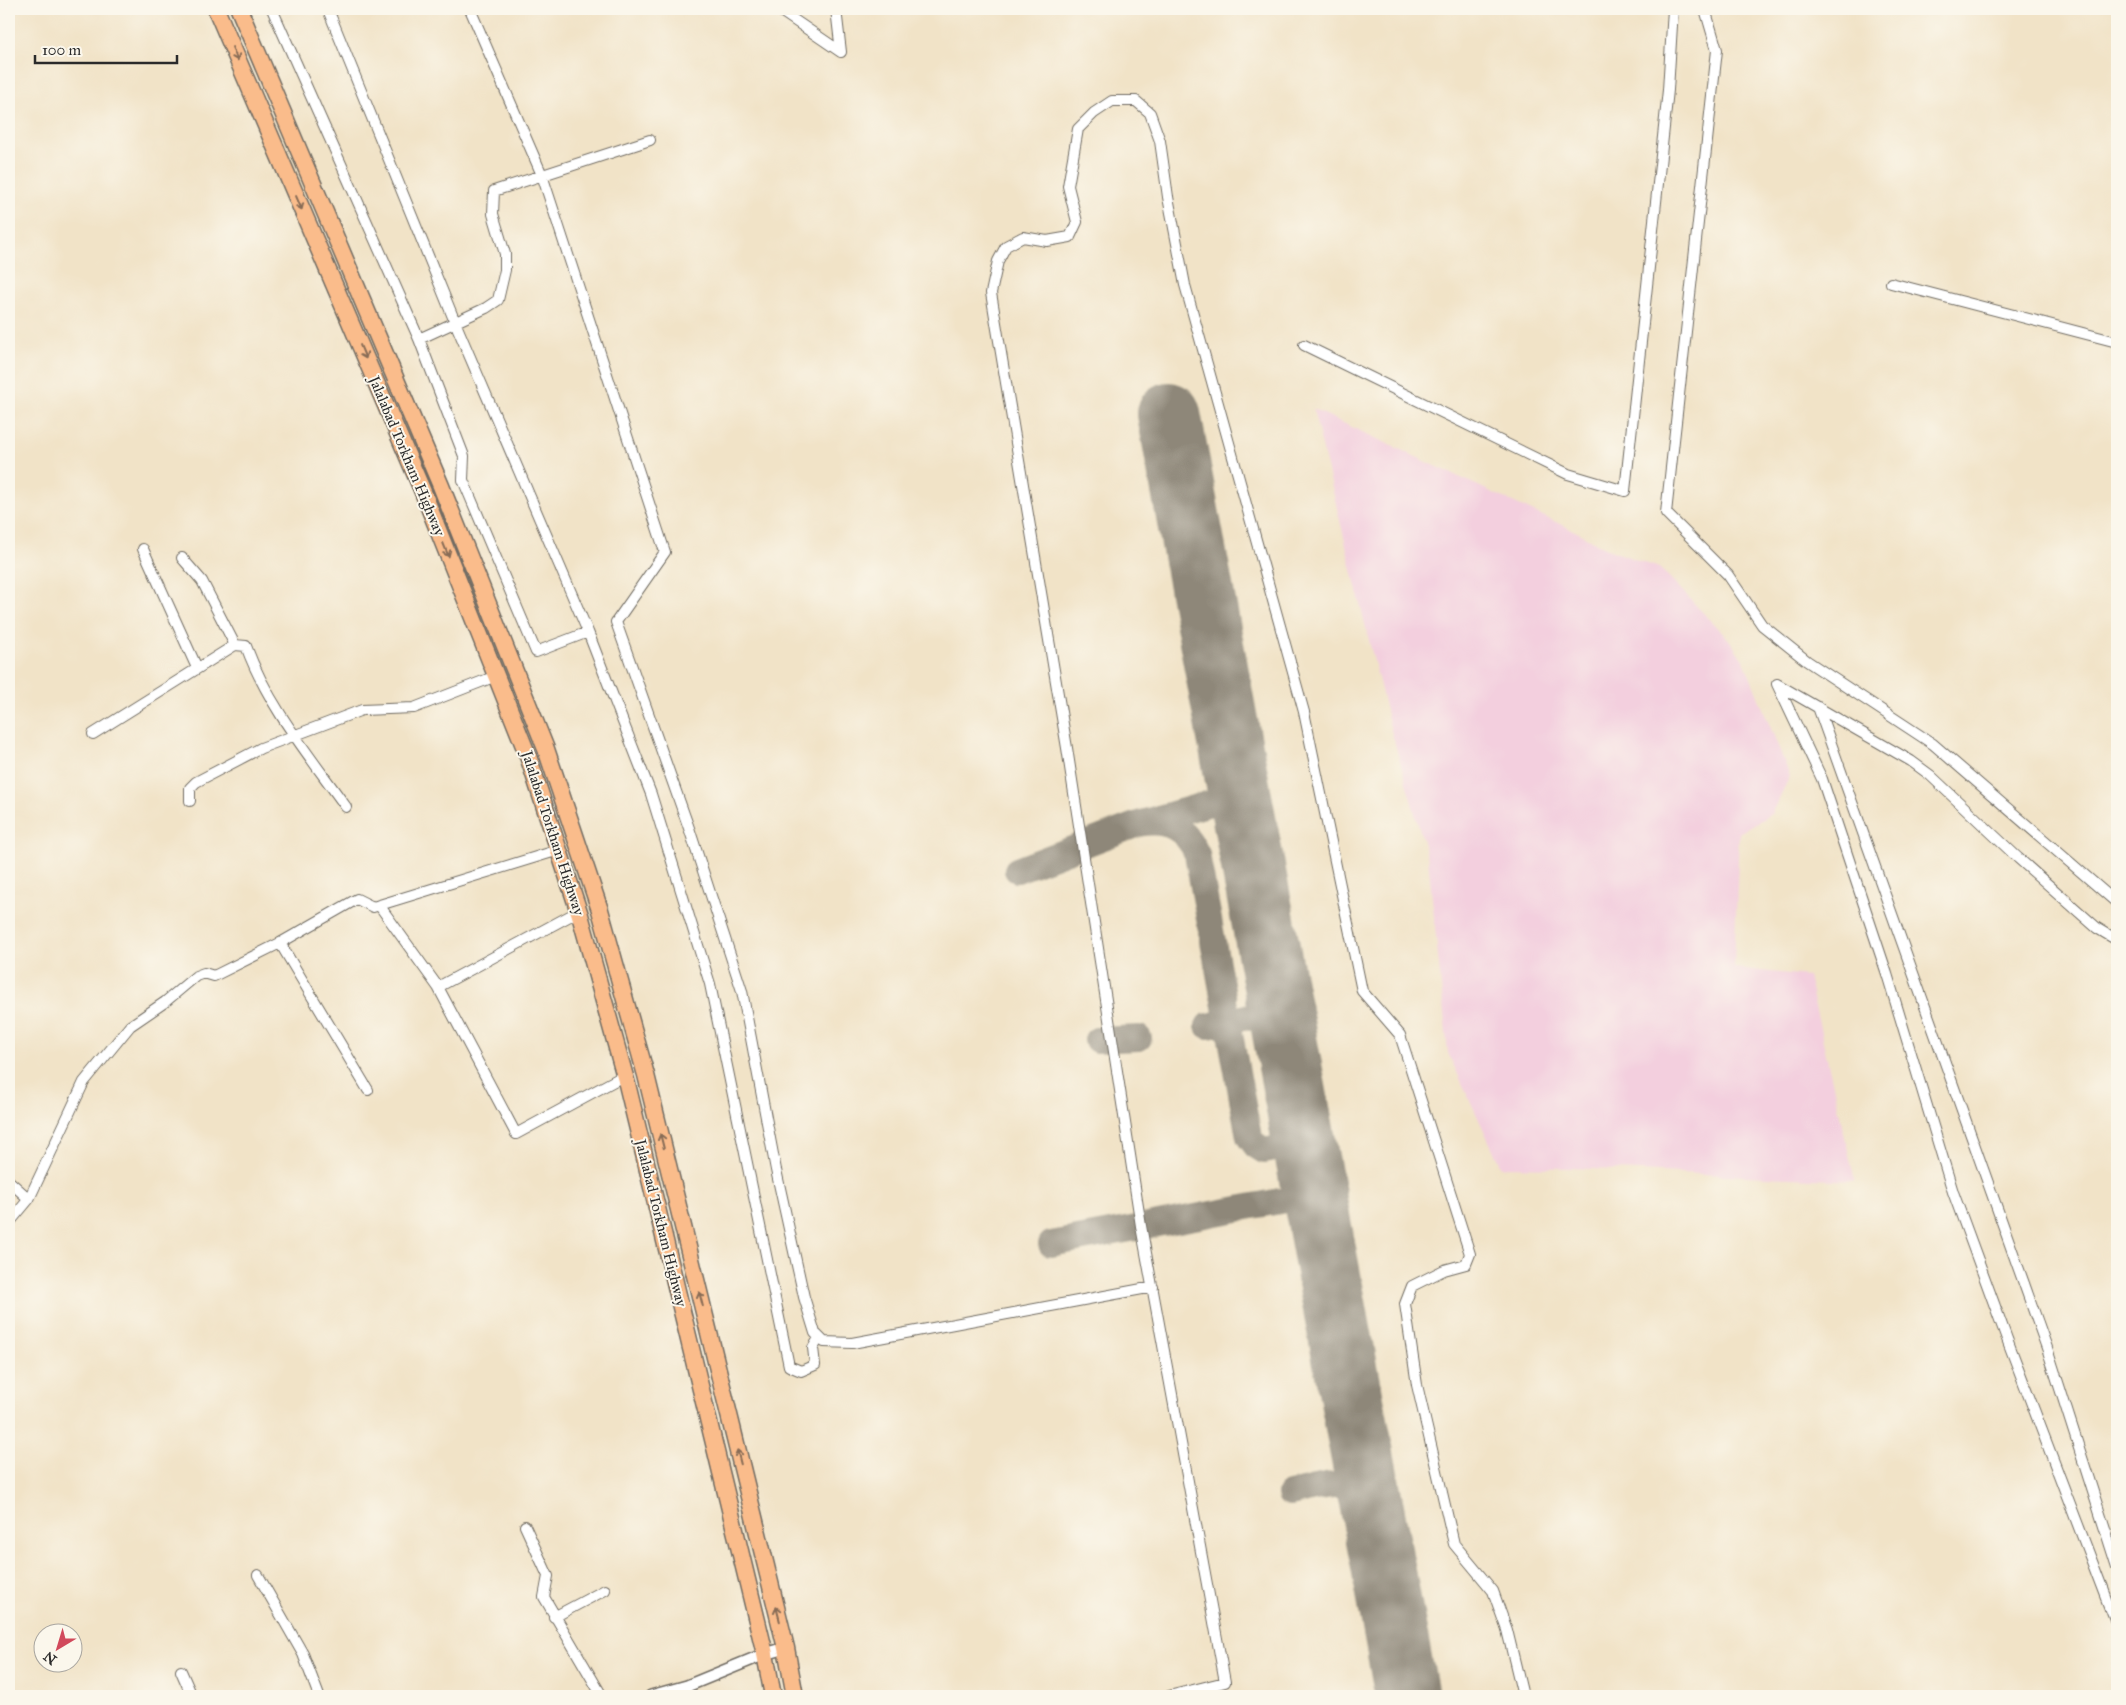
<svg xmlns="http://www.w3.org/2000/svg" width="2126" height="1705" viewBox="0 0 2126 1705" font-family="'IM FELL Great Primer',serif">
<style>
.built{fill:#f3cfde}
.lines{fill:none;stroke-linecap:round;stroke-linejoin:round}
.taxiway{stroke:#8e8779;stroke-width:26}
.runway{stroke:#8e8779;stroke-width:64}
.minor-casing{stroke:#706b62;stroke-width:12}
.tertiary-casing{stroke:#706b62;stroke-width:14}
.trunk-casing{stroke:#706b62;stroke-width:19}
.minor{stroke:#fff;stroke-width:10}
.tertiary{stroke:#fff;stroke-width:11}
.trunk{stroke:#fabc8b;stroke-width:16}
.oneway{stroke:#886c56}
.labels{text-anchor:middle;stroke-width:4;stroke-linejoin:round;paint-order:stroke}
.street-label{font-size:15px;fill:#2b2b2b;stroke:#fbf7ec}
</style>
<rect width="100%" height="100%" fill="#fbf7ec"/>
<filter id="ink" filterUnits="userSpaceOnUse"><feTurbulence type="fractalNoise" baseFrequency=".02" numOctaves="2"/><feDisplacementMap in="SourceGraphic" scale="10" xChannelSelector="R" yChannelSelector="G"/><feConvolveMatrix kernelMatrix="1 2 1 2 8 2 1 2 1" color-interpolation-filters="sRGB"/></filter>
<filter id="wash" filterUnits="userSpaceOnUse"><feTurbulence type="fractalNoise" baseFrequency=".0096" numOctaves="4" result="noise"/><feDisplacementMap in="SourceGraphic" scale="20" xChannelSelector="R" yChannelSelector="G"/><feGaussianBlur stdDeviation="1.12" result="paint"/><feColorMatrix in="noise" values="0 0 0 0 0 0 0 0 0 0 0 0 0 0 0 0 0 1.4 0 .05"/><feComposite in="paint" operator="in"/></filter>
<g filter="url(#wash)">
<rect width="100%" height="100%" fill="#f1e3c7"/>
<path class="built" d="M1313,409L1575,531L1607,549L1659,568L1669,577L1730,641L1744,661L1790,776L1771,814L1739,833L1734,968L1808,976L1855,1181L1572,1168L1501,1167L1448,1053L1428,859L1389,723Z"/>
<g class="lines">
<path class="taxiway" d="M1224,799L1233,791L1237,774
M1138,824C1166,819 1185,827 1197,854L1249,1137L1256,1146L1264,1151L1304,1143
M1017,870L1138,824L1228,798L1235,800L1242,806
M1268,1012L1276,1000L1275,985
M1208,1026L1268,1012L1283,1022
M1097,1040L1139,1038
M1296,1198C1310,1193 1311,1185 1311,1171
M1051,1244L1296,1198C1310,1199 1314,1206 1319,1218
M1339,1485C1365,1468 1359,1454 1357,1427
M1290,1494C1310,1490 1346,1476 1363,1494C1369,1501 1372,1511 1375,1520"/>
<path class="runway" d="M1169,414L1407,1696"/>
</g>
</g>
<g filter="url(#ink)">
<g class="lines">
<g class="minor-casing">
<path id="minor" d="M272,9L419,339L486,308L498,300L505,270V254L493,214L494,191L650,140
M335,9L329,12L455,322L588,632
M470,9L542,175L665,552L616,622L690,831L742,991L776,1170L804,1297L815,1333L824,1342L852,1343L1153,1287
M778,9L841,52L836,9
M1705,9L1717,50L1666,513L1728,575L1762,625L1807,661L1933,744L2117,903
M1891,283L2117,342
M419,339L464,456L463,480L536,652L588,632L651,794L710,984L789,1366L801,1371L815,1365L813,1348L819,1338
M1304,345L1568,474L1625,491L1668,90L1673,9
M143,549L197,668
M182,558L202,581L235,645L246,646C268,706 309,755 346,807
M1777,684L1822,779L1887,974L1953,1192L2007,1339L2117,1627
M1777,684L1911,761L1930,775L2018,858L2097,928L2112,937L2117,938
M1818,707L2047,1348L2117,1567
M93,734L235,645
M190,801V788L196,782L261,748L362,710L414,708L496,676
M379,905L438,987L516,1134L625,1075
M280,943L368,1090
M438,987L579,911
M9,1181L29,1199L84,1082L130,1026L165,1002L196,976L204,973L214,976L280,943L357,899L373,907L559,850
M9,1223L29,1199
M525,1526L548,1576L544,1597L602,1696
M258,1575L303,1654L319,1696
M554,1617L605,1590
M181,1671L192,1696
M1169,1696L1225,1682L1141,1226L1067,748L991,293L998,261L1006,246L1023,237L1047,241L1070,237L1077,222L1068,186L1078,129L1094,113L1112,101H1136L1150,113L1160,141L1168,197L1185,285L1304,712L1362,991L1400,1035L1470,1254L1466,1264L1444,1270L1412,1286L1405,1304L1417,1385L1454,1544L1493,1591L1507,1630L1523,1696"/>
</g>
<g class="tertiary-casing">
<path id="tertiary" d="M651,1696L687,1686L765,1654L786,1648"/>
</g>
<g class="trunk-casing">
<path id="trunk" d="M216,9L423,492L528,756L580,915L627,1084L765,1654L773,1696
M239,9L441,486L546,749L600,910L646,1075L786,1648L795,1696"/>
</g>
<use href="#minor" class="minor"/>
<use href="#tertiary" class="tertiary"/>
<use href="#trunk" class="trunk"/>
</g>
<defs><path id="oneway-shaft" d="M-6 0H5M1.5-3L5.5 0L1.5 3" fill="none" stroke-width="1.6" stroke-linecap="round" stroke-linejoin="round" transform="scale(1.25)"/></defs>
<g class="oneway">
<use href="#oneway-shaft" transform="translate(235 54) rotate(67)"/>
<use href="#oneway-shaft" transform="translate(299 203) rotate(67)"/>
<use href="#oneway-shaft" transform="translate(363 352) rotate(67)"/>
<use href="#oneway-shaft" transform="translate(446 550) rotate(68)"/>
<use href="#oneway-shaft" transform="translate(662 1141) rotate(-104)"/>
<use href="#oneway-shaft" transform="translate(701 1299) rotate(-104)"/>
<use href="#oneway-shaft" transform="translate(739 1457) rotate(-104)"/>
<use href="#oneway-shaft" transform="translate(778 1614) rotate(-104)"/>
</g>
</g>
<g class="labels">
<g class="street-label">
<text transform="translate(407 456) rotate(67)" y="5">Jalalabad Torkham Highway</text>
<text transform="translate(553 833) rotate(72)" y="5">Jalalabad Torkham Highway</text>
<text transform="translate(661 1223) rotate(76)" y="5">Jalalabad Torkham Highway</text>
</g>
</g>
<rect width="2126" height="1705" fill="none" stroke="#fbf7ec" stroke-width="30"/>
<g transform="translate(58 1648) rotate(218)"><circle r="24" fill="#fbf7ec" stroke="#a8a59f"/>
<path d="M0-4L9 19L0 12L-9 19Z" fill="#d1495b"/>
<text y="-8" font-size="14" font-weight="bold" text-anchor="middle" fill="#2b2b2b">N</text>
</g>
<path d="M35 55v8h142v-8" fill="none" stroke="#2b2b2b" stroke-width="2.5"/>
<text x="42" y="55" font-size="15" fill="#2b2b2b" stroke="#fbf7ec" stroke-width="4" paint-order="stroke">100 m</text>
</svg>
